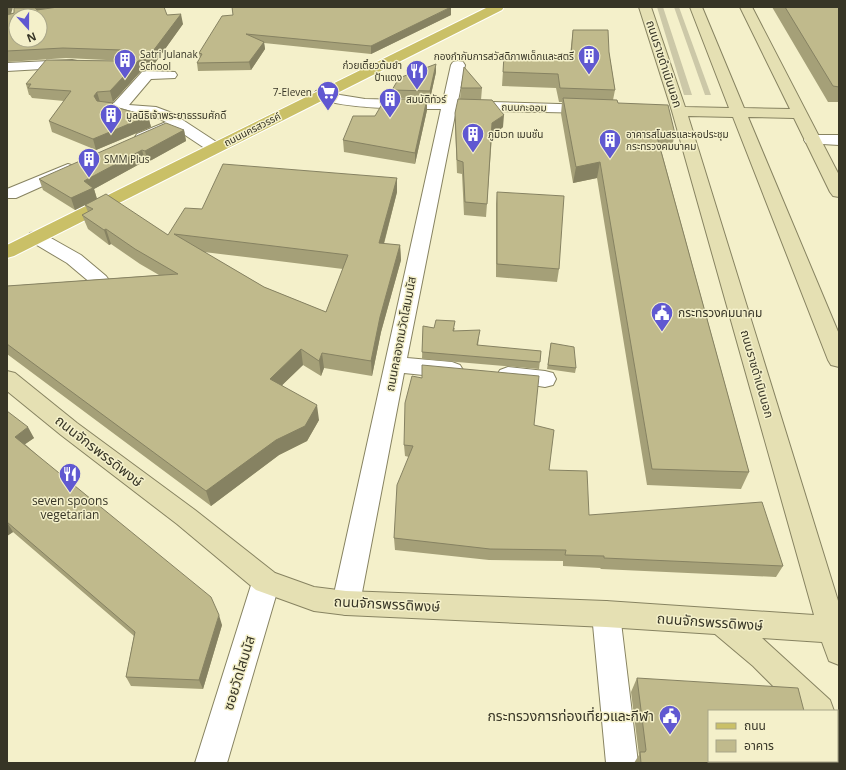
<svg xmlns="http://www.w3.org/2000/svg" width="846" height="770" viewBox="0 0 846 770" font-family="'Open Sans','Noto Sans Thai',sans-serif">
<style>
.green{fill:#ccc8a8}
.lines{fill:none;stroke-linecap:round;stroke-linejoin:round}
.minor-casing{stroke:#878361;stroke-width:2}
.secondary-casing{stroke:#878361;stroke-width:2}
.primary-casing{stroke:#fff;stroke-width:2}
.minor{fill:#fff;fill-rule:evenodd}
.secondary{fill:#e5e0b3;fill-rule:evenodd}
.primary{fill:#cac067;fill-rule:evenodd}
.wall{fill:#a5a078;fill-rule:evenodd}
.shaded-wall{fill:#868262}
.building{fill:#c0ba8c;stroke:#868262;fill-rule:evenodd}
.labels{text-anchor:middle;stroke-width:3;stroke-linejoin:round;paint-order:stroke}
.far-poi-label{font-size:10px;fill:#373526;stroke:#f4f0ca;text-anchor:start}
.far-street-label{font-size:10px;fill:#373526;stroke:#f4f0ca}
.street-label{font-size:12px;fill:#373526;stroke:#f4f0ca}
.poi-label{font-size:12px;fill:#373526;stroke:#f4f0ca;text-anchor:start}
.near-street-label{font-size:14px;fill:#373526;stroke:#f4f0ca}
.near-poi-label{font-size:14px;fill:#373526;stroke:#f4f0ca;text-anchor:end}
</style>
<rect width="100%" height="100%" fill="#f4f0ca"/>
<path class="green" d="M657,7H663L692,95H684Z
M674,7H679L711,95H705Z"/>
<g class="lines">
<g class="minor-casing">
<path id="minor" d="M72,60L77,61L79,64L77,67L7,71V63Z
M458,61L463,62L465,65L458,101L592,105L597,106L599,109L597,112L592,113L456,110L407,358L452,362L460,365L463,370L460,375L452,378L404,373L360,603L356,612L346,615L336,612L332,603L441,109C419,109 325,110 314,94L316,91L321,90L340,95L365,99L443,101L451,65L453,62Z
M147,71L175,72L177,75L175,78L151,79L129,105L156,107L172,113L221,145L223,148L221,151L215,153L209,151L176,129C165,134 150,143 137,140L135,137L137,134L166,122L154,116L100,110L98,107L100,104L114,103L142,72Z
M812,135H839V145L806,143L804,140L806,137Z
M68,164L74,166L76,169L74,172L16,198H7V189Z
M36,232L42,233L81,255L106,276L109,280L106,284L99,286L92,284L67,263L30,241L27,237L30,233Z
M508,367L545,371L553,373L556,379L553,385L545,387L500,380L497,375L500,370Z
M266,570L276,574L280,582L227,763H195L252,582L256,574Z
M606,601L616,605L620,614L638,763H606L592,614L596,605Z"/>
</g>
<g class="secondary-casing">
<path id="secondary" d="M639,7H651L685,107L729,108L690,7H702L744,108L790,109L740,7H752L839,175V197L833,196L830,192L794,118L748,117L839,334V367L831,365L828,360L733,117L688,116L839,604V665L829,661L822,642L762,638L830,700L834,711H798L753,666L715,634L606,627L346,615L314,611L256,590L177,524L61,435L7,391V371L15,373L77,423L195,510L275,573L314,587L346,591L606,601L814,615L672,111Z
M837,714H839V746H837Z"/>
</g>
<g class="primary-casing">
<path id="primary" d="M488,7H504L502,10L14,256L7,258V245Z"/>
</g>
<use href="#minor" class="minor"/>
<use href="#secondary" class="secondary"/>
<use href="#primary" class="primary"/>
</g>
<path class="wall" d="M25,7H57L167,15L183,24L150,70L141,71L113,102H106L114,106L148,116L151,127L96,150L52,132L49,121L64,101L32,98L30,95H29L26,84L126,61L66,58L7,62V15L14,13L25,8Z
M772,7H839V102H828Z
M233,15H451L371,54L264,43L265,49L251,70L198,71L197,63L200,58L199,53Z
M573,30L609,52L615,90L613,100L618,103L675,134L671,150H661L749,472L741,489L647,485L597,178L573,183L561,114L562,102H559L556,88L502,86L504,55H570Z
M436,72L430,99L392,98V90Z
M461,88H482L481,100L503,127L492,136L486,217L464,215L462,174L457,173L455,125V113L460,99Z
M427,99V110L415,164L344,152L343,140L375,116Z
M184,130L186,141L148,162L145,161L94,189L97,199L168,235L202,209L397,178V192L384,244L400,245L401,260L381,332L372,376L324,368L321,376L303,365L282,385L319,420L307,441L279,455L211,506L7,354V286L159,275L140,264L111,244L109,245L88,229L82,215L88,212L85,205L75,210L43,190L39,179ZM204,252L343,269L326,312L264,287Z
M497,192L559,269L557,282L496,277V204Z
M423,326L434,328H455L454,331L479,337L478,346L541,351L539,369L422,359Z
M551,343L576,368L575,373L547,369Z
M7,411L34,438L25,444L222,625L203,689L131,686L126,677L134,636L13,532L7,536Z
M534,425L549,470L589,515L783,566L776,577L601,569L600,568L563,566V561L489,560L395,550L394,538L409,457L405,456L404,445Z
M637,678L817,763H634L639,755L631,692Z"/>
<path class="shaded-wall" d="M7,7H13L11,14L7,15Z
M25,7H57L27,12Z
M451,7V15L371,54V46Z
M181,14L183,24L150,70L141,71L113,102L110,91Z
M264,42L265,49L251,70L249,62Z
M436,64V72L430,99V91Z
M97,92L100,102L97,106L94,96Z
M427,99V110L415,164V153Z
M504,115L503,127L492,136V123Z
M148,116L151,127L96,150L93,139Z
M184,130L186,141L148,162L145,151Z
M142,150L145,161L94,189L97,199L75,210L71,198L84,181Z
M600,162L597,178L573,183L576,167Z
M397,178V192L380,258L379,243Z
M106,229L111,244L109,245L104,230Z
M400,245L401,260L381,332L372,376L371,361L380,317Z
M301,349L303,365L273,394L270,379Z
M322,353L324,368L321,376L319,361Z
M317,405L319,420L307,441L279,455L211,506L206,491Z
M28,427L34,438L21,447L15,437Z
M7,522L13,532L7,536Z
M219,615L222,625L203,689L199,680Z"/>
<path class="building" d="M58,7H164L167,15L181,14L147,59L138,61L110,91L97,92L94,96L97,101L113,103L111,106L148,116L93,139L49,121L71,91L28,88L31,84H26L46,60L123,61L128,60L131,57L129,52L122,50L63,48L7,51V15L14,13V8H35L37,10ZM16,16H40V40H16Z
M232,7H451L371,46L246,34L264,42L249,62L197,63L202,54L199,53L222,16L233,15Z
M785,7H839V87L833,86Z
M573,30H608L609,52L615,90L560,88L558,74L503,72L504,55H571Z
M436,64L430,91L392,90L399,78Z
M464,67L482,88H461Z
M563,98L617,100L618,103L668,105L675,134L656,133L749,472L652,469L600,162L576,167Z
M385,99H427L415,153L343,140L353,116H375Z
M458,99L492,100L504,115L492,123L487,204L465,202L463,162L457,160L455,113Z
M166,123L184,130L145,151L142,150L84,181L93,188L71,198L39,179Z
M223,164L397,178L379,243L400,245L380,317L371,361L322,353L319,361L301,349L270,379L317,405L305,426L276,440L206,491L7,344V286L178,274L135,249L106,229L104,230L82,215L93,209L85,205L106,194L168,235L185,208L202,209ZM174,234L348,255L326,312L264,287Z
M497,192L564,196L559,269L497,264Z
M436,320L455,321L453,331L480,330L477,345L541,351L540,362L422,352L423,326L434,328Z
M551,343L574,347L576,368L548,365Z
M422,365L539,376L534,425L554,430L549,470L587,471L589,515L762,502L783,566L604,558V556L565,555L566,550L490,549L394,538L397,485L413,446L404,445L405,403L412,376L422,378Z
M7,411L28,427L15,437L211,597L219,615L199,680L126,677L135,632L7,522Z
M637,678L798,688L804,711H709V761H816L817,763H641L640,752H645L646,750Z"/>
<defs>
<g id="building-pin" transform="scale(1.15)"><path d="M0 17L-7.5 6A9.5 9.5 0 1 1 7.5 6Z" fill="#6058d1" stroke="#f4f0ca"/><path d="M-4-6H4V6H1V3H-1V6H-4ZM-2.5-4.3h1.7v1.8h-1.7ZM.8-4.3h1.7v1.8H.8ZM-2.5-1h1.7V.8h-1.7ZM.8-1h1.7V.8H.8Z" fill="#fff"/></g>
<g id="restaurant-pin" transform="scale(1.15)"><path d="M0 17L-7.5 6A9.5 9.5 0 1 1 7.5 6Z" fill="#6058d1" stroke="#f4f0ca"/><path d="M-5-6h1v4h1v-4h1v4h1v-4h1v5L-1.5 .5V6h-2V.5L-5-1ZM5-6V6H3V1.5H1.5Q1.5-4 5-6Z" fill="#fff"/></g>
<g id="supermarket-pin" transform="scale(1.15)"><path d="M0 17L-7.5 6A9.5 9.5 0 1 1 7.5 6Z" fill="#6058d1" stroke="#f4f0ca"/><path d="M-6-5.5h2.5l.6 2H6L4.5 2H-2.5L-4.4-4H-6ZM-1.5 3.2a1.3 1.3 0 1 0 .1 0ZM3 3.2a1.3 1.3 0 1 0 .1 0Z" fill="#fff"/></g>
<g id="civic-pin" transform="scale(1.15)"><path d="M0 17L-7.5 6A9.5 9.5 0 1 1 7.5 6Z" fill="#6058d1" stroke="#f4f0ca"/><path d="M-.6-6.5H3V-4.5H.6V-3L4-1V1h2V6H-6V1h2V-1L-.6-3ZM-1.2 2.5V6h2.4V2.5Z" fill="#fff"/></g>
</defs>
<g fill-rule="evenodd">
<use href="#building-pin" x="589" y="56"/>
<use href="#building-pin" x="125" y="60"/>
<use href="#restaurant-pin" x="417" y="71"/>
<use href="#supermarket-pin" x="328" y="92"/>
<use href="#building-pin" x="390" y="99"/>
<use href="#building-pin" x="111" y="115"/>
<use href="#building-pin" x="473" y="134"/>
<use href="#building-pin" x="610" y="140"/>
<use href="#building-pin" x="89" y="159"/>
<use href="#civic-pin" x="662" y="313"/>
<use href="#restaurant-pin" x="70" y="474"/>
<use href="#civic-pin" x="670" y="716"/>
</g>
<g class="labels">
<g class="far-poi-label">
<text x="140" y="58">Satri Julanak<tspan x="140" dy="12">School</tspan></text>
<text x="574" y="60" text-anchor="end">กองกำกับการสวัสดิภาพเด็กและสตรี</text>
<text x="402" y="69" text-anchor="end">ก๋วยเตี๋ยวต้มยำ<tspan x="402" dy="12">ป้าแตง</tspan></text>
<text x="312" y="96" text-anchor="end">7-Eleven</text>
<text x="406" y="103">สมบัติทัวร์</text>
<text x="126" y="119">มูลนิธิเจ้าพระยาธรรมศักดิ์</text>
<text x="488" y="138">ภูมิเวท เมนชั่น</text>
<text x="626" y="138">อาคารสโมสรและหอประชุม<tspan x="626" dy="12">กระทรวงคมนาคม</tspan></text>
<text x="104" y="163">SMM Plus</text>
</g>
<g class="far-street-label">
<text transform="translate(524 107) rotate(1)" y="4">ถนนกะออม</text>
<text transform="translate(252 129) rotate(-27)" y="4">ถนนนครสวรรค์</text>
</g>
<g class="street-label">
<text transform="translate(664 64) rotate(72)" y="4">ถนนราชดำเนินนอก</text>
<text transform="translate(401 334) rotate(-79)" y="4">ถนนคลองถมวัดโสมมนัส</text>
<text transform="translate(757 374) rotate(74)" y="4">ถนนราชดำเนินนอก</text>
</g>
<g class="poi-label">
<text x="678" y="317">กระทรวงคมนาคม</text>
<text x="70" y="505" text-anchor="middle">seven spoons<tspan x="70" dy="14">vegetarian</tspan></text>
</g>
<g class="near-street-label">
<text transform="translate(99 451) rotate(38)" y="5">ถนนจักรพรรดิพงษ์</text>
<text transform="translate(387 604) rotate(3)" y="5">ถนนจักรพรรดิพงษ์</text>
<text transform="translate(710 622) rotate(4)" y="5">ถนนจักรพรรดิพงษ์</text>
<text transform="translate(239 673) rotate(-73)" y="5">ซอยวัดโสมนัส</text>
</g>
<g class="near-poi-label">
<text x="654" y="721">กระทรวงการท่องเที่ยวและกีฬา</text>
</g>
</g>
<rect width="846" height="770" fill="none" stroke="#373526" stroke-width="16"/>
<rect x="708" y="710" width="130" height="52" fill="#f4f0ca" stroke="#a8a588"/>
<rect x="716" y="723" width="20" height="6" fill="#cac067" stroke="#a8a588"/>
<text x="744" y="730" font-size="12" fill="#373526">ถนน</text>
<rect x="716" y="740" width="20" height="12" fill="#c0ba8c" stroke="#a8a588"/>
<text x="744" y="750" font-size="12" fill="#373526">อาคาร</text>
<g transform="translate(28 28) rotate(159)"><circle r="19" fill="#f4f0ca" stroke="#a8a588"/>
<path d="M0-3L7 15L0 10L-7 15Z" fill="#6058d1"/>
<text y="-6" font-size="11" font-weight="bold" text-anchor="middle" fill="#373526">N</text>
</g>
</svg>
